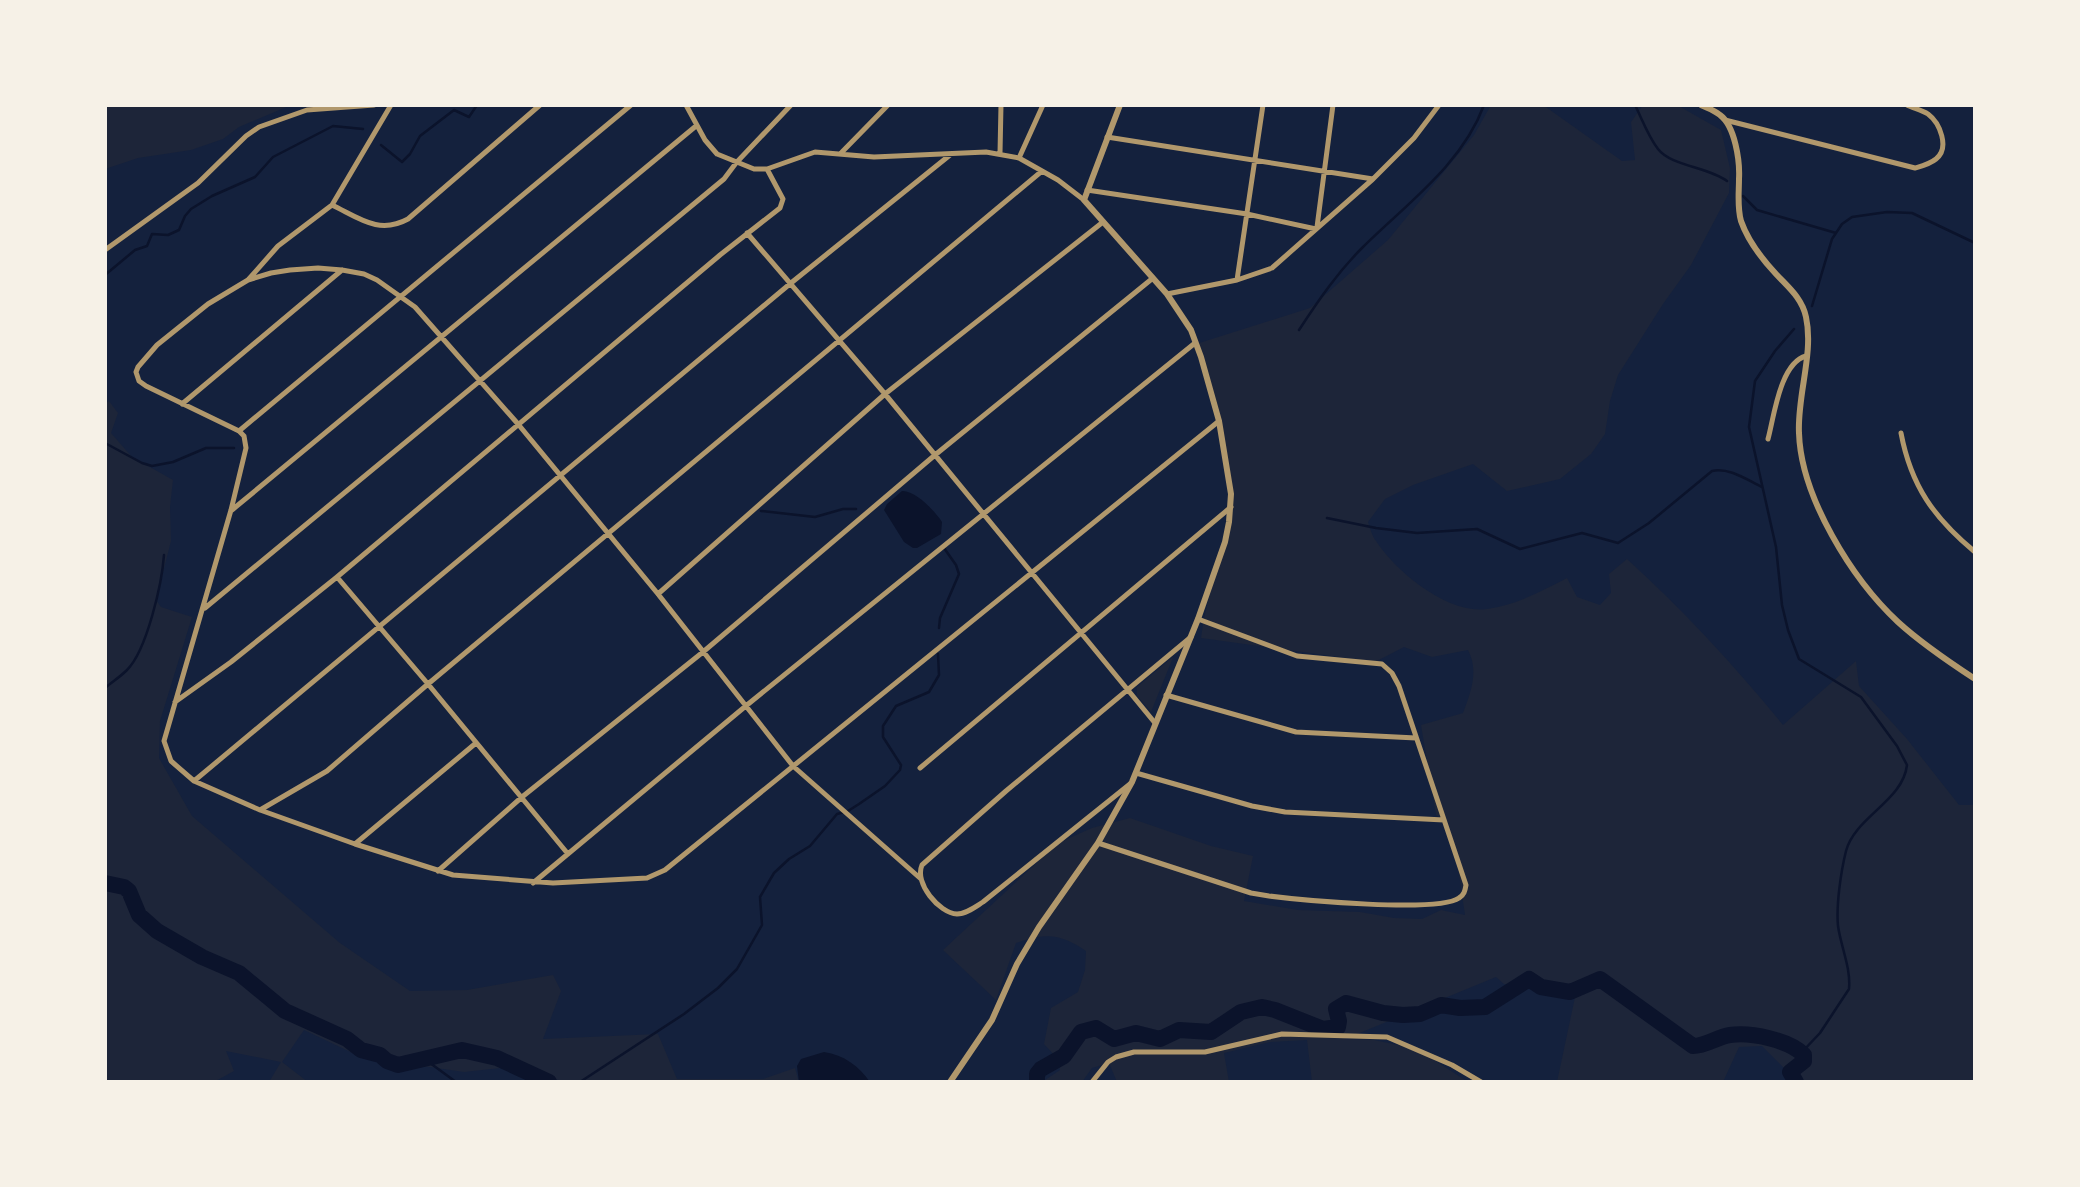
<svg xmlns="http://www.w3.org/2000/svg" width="2080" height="1187" viewBox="0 0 2080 1187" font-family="Arial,sans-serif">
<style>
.green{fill:#1d2539}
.water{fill:#0b132b}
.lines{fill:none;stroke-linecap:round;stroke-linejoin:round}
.stream{stroke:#0b132b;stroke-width:2.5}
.river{stroke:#0b132b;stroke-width:16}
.minor{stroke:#b1986c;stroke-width:5}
.tertiary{stroke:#b1986c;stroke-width:6}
</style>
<rect width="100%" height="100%" fill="#14213d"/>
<path class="green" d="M109,105H291L239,127L223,139L191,150L138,158L105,169V108Z
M1491,105H1543L1622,161L1635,160L1631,122L1643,105H1677L1721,130L1730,168L1729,193L1691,265L1663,304L1618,375L1610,401L1605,434L1591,454L1560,479L1507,491L1473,464L1413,485L1385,499L1368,522C1370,528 1372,536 1376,541C1396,572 1449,615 1487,609C1516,605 1542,591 1567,578L1577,597L1600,605L1611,593L1609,574L1627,559C1683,610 1735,666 1783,725L1856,661L1859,686L1907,739L1959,805H1975V1082H1798L1762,1046L1739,1047L1723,1082H1557L1575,997L1504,984L1496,977L1345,1039L1374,1040L1417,1049L1468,1082H1312L1307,1040L1270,1042L1224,1053L1229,1082H1117L1109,1063L1092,1068L1082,1082H1042L1060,1070L1058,1059L1044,1044L1051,1008L1078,992L1085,970L1086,951C1059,933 1046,933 1016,943L996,1000L943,950L1058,843L1092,828L1130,818L1211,846L1253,856L1244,901L1298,910L1360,912L1394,918L1422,919L1441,910L1465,915L1455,847L1448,822L1436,815L1421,725L1463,713C1471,692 1479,671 1468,650L1432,657L1404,647L1375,662L1201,638L1204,618L1231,506V476L1196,344L1310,308L1388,240L1474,135Z
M109,401L118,413L111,433L132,457L173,480L170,507L171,541L156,600L161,607L192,617L160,721L159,758L192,816L340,943L410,991L467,990L553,975L561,991L543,1039L658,1034L677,1079H763L795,1068L799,1082H564L518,1066L464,1072L361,1057L304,1030L282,1062L308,1082H269L281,1062L226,1051L234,1071L214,1082H105V404Z
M1174,656V655L1151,712L1137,696V687Z"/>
<path class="water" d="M902,491C915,490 935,511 942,522L941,534L917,548H913L904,542L884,510L887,504Z
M824,1052C844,1055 859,1066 870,1082H799L797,1066L801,1059Z"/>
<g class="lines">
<path class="stream" d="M1635,105C1642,119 1648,136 1658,149C1671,166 1708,167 1727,181
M381,145L402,162L410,154L420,136L454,110L469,117L477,105
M1743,196L1757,210L1836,233
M105,275L135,250L147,246L152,234L168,235L179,230L185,216L191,209L212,196L255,177L273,157L333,126L363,129
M1812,306L1832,239L1842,224L1852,217L1887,212L1912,213L1975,243
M1794,329L1775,351L1755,381L1749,427L1776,547L1782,605L1788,630L1799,659L1861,697L1897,746L1907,765C1903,801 1855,817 1846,851C1841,871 1836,905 1838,926C1841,947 1851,968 1849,989L1820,1033L1802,1052
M1299,330C1318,301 1337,273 1362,248C1405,205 1462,165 1484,105
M105,443L142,463L152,466L173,462L206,448H234
M761,511L815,517L843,509H856
M1327,518L1376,528L1417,533L1477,529L1520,549L1582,533L1618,543L1649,523L1712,471C1729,467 1747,480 1762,487
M939,628L940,618L959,574L956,565L944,548
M105,688C112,682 120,677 127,670C147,650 162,583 164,555
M414,1061L430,1063L456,1082
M580,1082L684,1014L718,988L737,969L762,925L760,897L774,873L789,859L810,846L837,814L848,811L859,804L885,786L900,770L901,765L883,737V726L896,706L929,692L939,675L938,654"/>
<path class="river" d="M105,883L124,887L129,891L139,915L157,931L202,957L239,973L285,1011L347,1039L361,1050L380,1055L387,1061L398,1065L462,1050L497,1058L549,1082
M1037,1082V1074L1041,1069L1064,1056L1081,1032L1096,1028L1114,1039L1136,1033L1160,1039L1179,1030L1211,1032L1241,1012L1262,1007L1275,1010L1323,1029L1338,1027L1339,1021L1336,1009L1346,1003L1383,1013L1403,1015L1420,1014L1441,1005L1460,1008L1485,1007L1529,979L1541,987L1570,992L1600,979L1693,1046C1706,1046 1717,1037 1730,1035C1751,1032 1789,1040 1804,1055V1061L1790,1072L1796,1082"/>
<path class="minor" d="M391,105L332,205L278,246L248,280L208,304L157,345L138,367L136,372L139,381L146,386L239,431L244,436L246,448L231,510L164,741L171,761L194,781L260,810L355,844L453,875L553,883L647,878L665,870L1219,421
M686,105L705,140L717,154L754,169H767L815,152L874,157L986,152L1019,158L1058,180L1084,200
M1725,120L1915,168C1922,166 1930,164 1936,159C1950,148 1940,123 1928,114C1922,110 1913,108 1907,105
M1107,137L1373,179
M842,152L888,105
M1000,153L1001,105
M1019,158L1043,105
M1087,190L1247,214L1316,229
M332,205C359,218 379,235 408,219L540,105
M1317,227L1333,105
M747,233L885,394L1155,723
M105,250L198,183L246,136L259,127L307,110L374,105
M248,280L271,273L290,270L318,268L342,270L364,274L377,280L415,307L518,424L658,594L793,766L921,879
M1237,280L1263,105
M1167,294L1237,280L1272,268L1373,179L1414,138L1439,105
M182,404L342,270
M239,431L631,105
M1901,433C1911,486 1934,518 1975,552
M1768,439C1774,417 1780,363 1806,356
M232,510L696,126
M337,577L428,684L568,854
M658,594L885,394L1103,222
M205,608L724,179L736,163L791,105
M1166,695L1296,732L1416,738
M175,702L231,662L337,577L720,255L780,208L783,199L767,169
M920,768L1231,507
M1136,773L1252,806L1285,812L1444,820
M194,781L791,283L950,155
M1130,784L983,902C975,907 966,914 957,914C939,913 914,883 922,865L1006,791L1191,637
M260,810L327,771L428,684L1042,171
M1098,843L1251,893L1269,896C1300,900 1438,913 1459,898C1464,895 1465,891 1466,885L1399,686L1392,673L1382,664L1297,656L1198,619
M355,844L476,743
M438,871L522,797L703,652L935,455L1153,278
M533,883L747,705L1195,343
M1092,1082L1108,1062L1116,1057L1134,1052H1205L1282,1034L1387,1037L1452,1065L1481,1082"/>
<path class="tertiary" d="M1701,105C1707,108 1714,110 1720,115C1735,126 1740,161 1739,179C1739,193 1737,207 1741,221C1748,241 1762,259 1776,274C1788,287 1802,298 1806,317C1814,353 1797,396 1799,433C1801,497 1852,579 1898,622C1922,644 1949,662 1975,679
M950,1082L992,1020L1017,964L1039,927L1098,843L1132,782L1198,619L1225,542L1229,522L1231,494L1219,421L1201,357L1191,330L1167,294L1084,200L1120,105"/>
</g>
<rect width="2080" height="1187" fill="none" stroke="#f6f1e7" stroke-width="214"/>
</svg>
